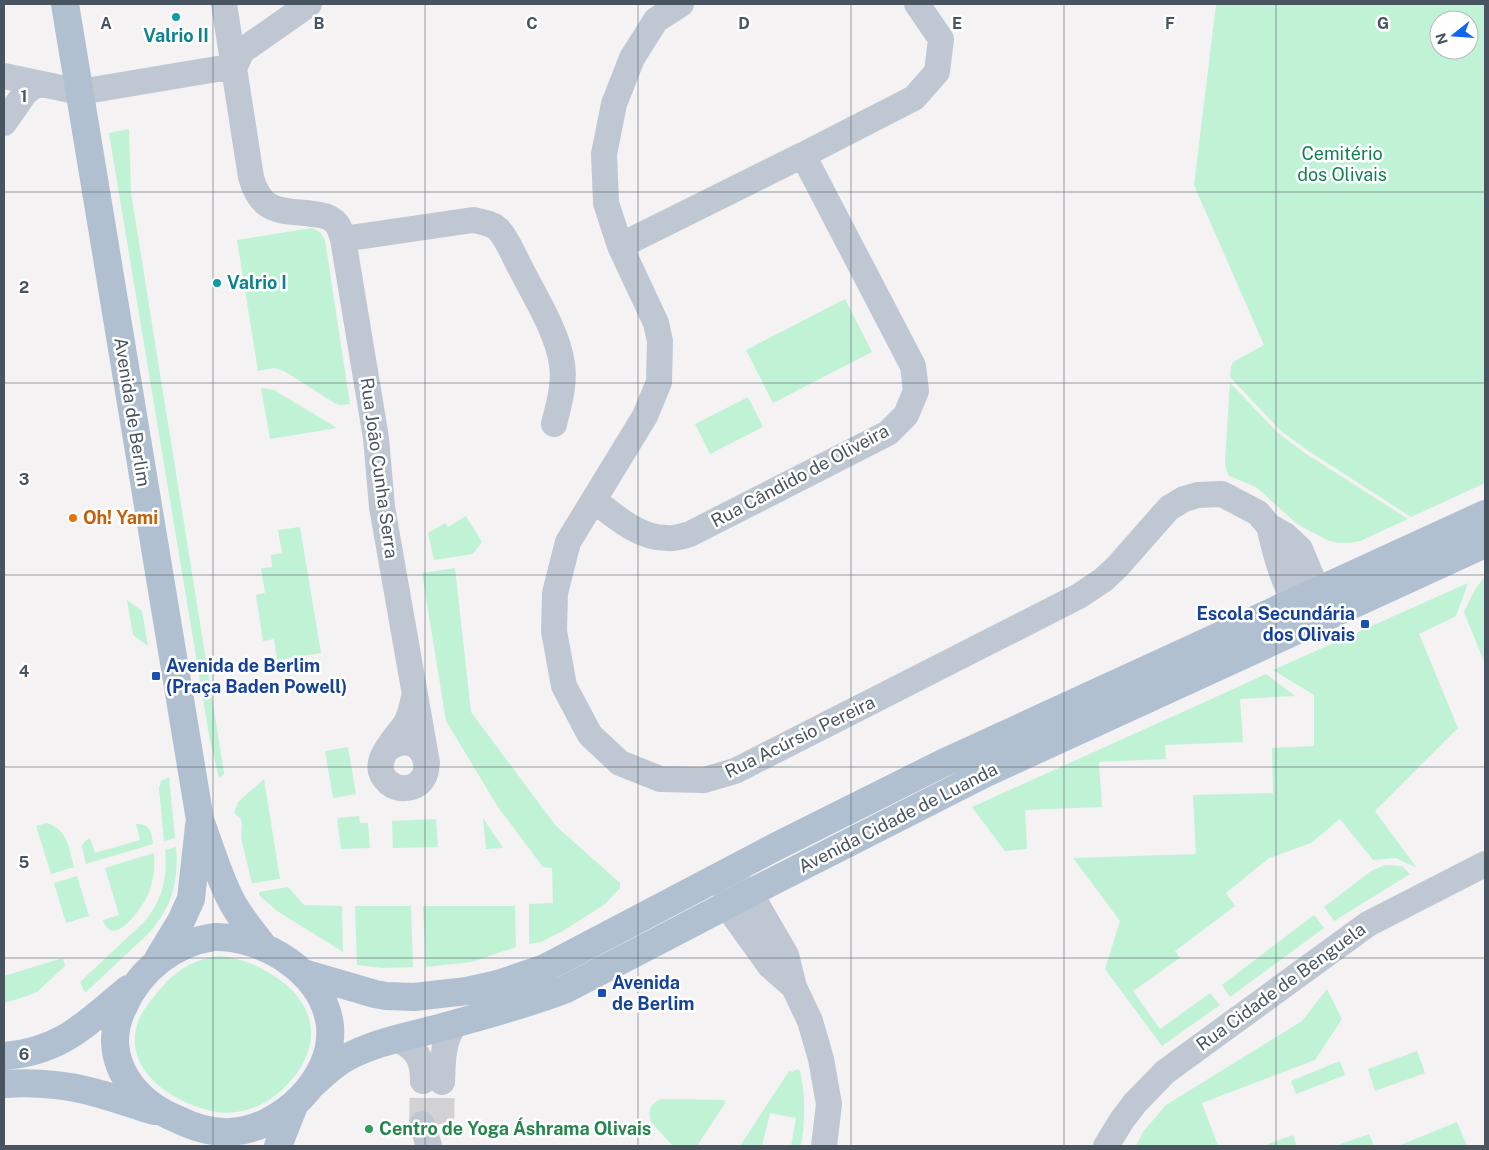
<svg xmlns="http://www.w3.org/2000/svg" width="1489" height="1150" viewBox="0 0 1489 1150" font-family="'Public Sans',sans-serif">
<style>
.green{fill:#c0f2d6;fill-rule:evenodd}
.lines{fill:none;stroke-linecap:round;stroke-linejoin:round}
.minor-tunnel{stroke:#d2d2d5;stroke-width:26;stroke-dasharray:26 13;stroke-linecap:butt}
.minor{stroke:#bfc8d2;stroke-width:26}
.major{stroke:#b1c0d1;stroke-width:28}
.grid{fill:none;stroke:#495461;stroke-width:1;stroke-opacity:0.55}
.culture-dot{fill:#0f9aa8;stroke:#fff;stroke-width:2}
.food-dot{fill:#e8710a;stroke:#fff;stroke-width:2}
.transit-dot{fill:#1a4fb4;stroke:#fff;stroke-width:2}
.leisure-dot{fill:#2e9e5b;stroke:#fff;stroke-width:2}
.labels{text-anchor:middle;stroke-width:5;stroke-linejoin:round;paint-order:stroke}
.culture-label{font-size:18px;font-weight:bold;fill:#0d838f;stroke:#fff}
.park-label{font-size:18px;fill:#138251;stroke:#fff}
.street-label{font-size:18px;fill:#495461;stroke:#fff}
.food-label{font-size:18px;font-weight:bold;fill:#c56008;stroke:#fff;text-anchor:start}
.transit-label{font-size:18px;font-weight:bold;fill:#164399;stroke:#fff;text-anchor:start}
.leisure-label{font-size:18px;font-weight:bold;fill:#27864d;stroke:#fff;text-anchor:start}
.grid-label{font-size:16px;text-anchor:middle;font-weight:bold;fill:#495461;stroke:#fff;stroke-width:5;stroke-linejoin:round;paint-order:stroke}
</style>
<rect width="100%" height="100%" fill="#f4f2f2"/>
<path class="green" d="M1212,4H1485V483L1411,517L1307,450L1281,431L1230,377L1231,367L1233,362L1264,345L1194,185L1216,5ZM1439,20H1469V50H1439Z
M129,129L131,193L222,760L224,774L219,778L210,741L109,133Z
M312,228L320,232L325,240L350,404L340,405L336,404L284,371L274,368L258,371L237,240Z
M845,299L872,352L773,403L746,350Z
M1230,383L1278,433L1305,453L1408,519L1360,541L1349,543H1338L1327,540L1297,524L1256,487L1229,476L1225,466V461Z
M261,388L274,390L337,428L270,439Z
M748,397L763,427L710,454L695,424Z
M466,516L482,542L473,554L434,560L428,533L445,523L448,527Z
M300,527L321,653L277,660L274,639L263,641L256,595L265,593L261,568L272,567L271,555L282,553L278,530Z
M455,568L471,712L556,826L620,883V888L605,904L563,931L541,942L529,944V904L553,903L552,868L543,867L498,807L446,721L422,573Z
M1485,576V664L1464,612L1474,591Z
M1468,583L1456,616L1419,634L1458,728L1375,811L1417,868L1396,858L1373,860L1340,819L1311,843L1269,858L1226,893L1235,906L1175,951L1180,958L1133,991L1160,1029L1210,993L1220,1005L1162,1046L1105,969L1120,921L1073,858L1196,854L1193,795L1273,793L1272,748L1314,746V695L1273,670Z
M127,600L142,611L148,646L133,635Z
M1266,674L1295,696L1240,699L1243,742L1165,745L1166,759L1099,762L1102,807L1025,810L1027,849L1005,851L972,807L1218,696Z
M348,747L356,794L333,798L325,751Z
M169,777L175,838L164,841L159,788L161,781Z
M264,779L280,879L252,883L241,838L242,823L240,818L234,813L238,802Z
M359,816L360,823H368L370,848L341,849L337,818Z
M483,818L503,848L486,849Z
M436,819L438,847L393,848L392,821Z
M47,823C68,830 69,848 74,867L51,874L36,826Z
M136,824C149,823 152,832 153,844L86,864L82,846L85,841L90,838L95,853L140,840Z
M176,847C179,881 172,906 150,932L85,993L80,982L143,923C162,902 168,878 165,850Z
M154,853C155,867 154,880 149,892C144,906 113,951 103,920L119,915L105,868Z
M1385,865L1402,866L1410,874L1334,921L1324,907L1371,871Z
M77,876L89,916L66,923L54,883Z
M288,887L304,905L342,906L343,952L277,911L259,895V892Z
M355,906H411L413,967L383,968L357,965Z
M423,906H515L516,947L472,962L426,967Z
M1314,915L1324,928L1230,997L1222,985Z
M220,956C242,958 262,967 280,980C322,1011 320,1054 283,1089C270,1101 254,1110 236,1112C217,1115 198,1108 181,1100C152,1086 127,1059 137,1025C140,1013 149,1003 157,993C174,972 192,959 220,956Z
M63,958L65,966L37,992L21,998L4,1003V976Z
M1327,989L1342,1019L1315,1060L1202,1103L1218,1146H1136L1143,1132L1166,1105L1302,1021Z
M1417,1051L1425,1073L1375,1091L1368,1069Z
M1340,1061L1345,1075L1296,1094L1291,1081Z
M797,1069L800,1071C806,1095 805,1122 801,1146H791L796,1118L770,1113L762,1146H740L789,1071L792,1072Z
M662,1099L724,1100L726,1102L697,1146H673L651,1122C647,1111 651,1102 662,1099Z
M1457,1122L1467,1146H1398Z
M1369,1134L1374,1146H1335Z
M1293,1135L1297,1146H1263Z"/>
<g class="lines">
<path class="minor-tunnel" d="M422,1124L423,1081
M441,1124L442,1082"/>
<path class="minor" d="M224,4L251,177C262,218 286,209 320,215C326,216 333,219 337,224C340,228 341,234 343,239L376,438L382,507L427,763
M681,4L656,20L632,58L614,104L604,154L606,203L620,246L656,323L660,341L659,382L645,416L568,542L555,593L554,631L564,686L590,735L620,763L660,779L704,780L735,771L1079,596L1103,580L1117,567L1169,508L1184,499L1198,495L1222,494L1258,513L1269,526L1285,535L1300,549L1312,578L1315,592V615
M4,76L80,92L235,66L242,51L309,4
M4,123L25,93L37,83
M803,155L914,98L937,72L941,39L917,4
M343,239L473,220C482,222 491,223 498,229C508,239 514,257 521,269C535,297 558,333 562,364C565,384 559,404 554,424
M594,500C614,516 639,538 667,538C674,539 683,536 690,534L888,433L906,415L916,391L913,366L803,155L620,246
M1269,526C1275,551 1281,578 1295,600C1299,606 1305,612 1310,617
M389,748C425,725 442,783 407,788C400,789 394,787 389,783C366,764 396,739 406,723C410,716 412,706 414,697
M733,880L750,893L786,955L794,987L810,1021L821,1059L829,1104L824,1146
M725,882L728,905L734,916L770,966L794,987
M395,1039C417,1047 423,1059 423,1081
M442,1082C443,1060 442,1042 455,1024
M422,1124L429,1146
M1106,1146L1122,1120L1135,1103L1165,1072L1368,924L1485,864"/>
<path class="major" d="M65,4L200,820C210,846 218,875 231,900C240,918 253,932 265,948
M214,937C264,936 324,973 330,1026C335,1078 281,1129 231,1132C213,1133 193,1127 177,1119C144,1106 116,1078 115,1041C115,1029 118,1018 123,1008C139,970 174,943 214,937Z
M158,959L181,921L191,899L199,826
M303,973L375,994L386,996L414,997L467,991L498,984L545,968L779,845L943,763L1485,514
M4,1056C61,1052 87,1023 128,989
M4,1084C21,1083 38,1083 55,1085C88,1088 122,1101 154,1111
M311,1086C322,1076 332,1066 344,1059C372,1043 405,1037 435,1029C479,1017 522,1006 564,990L750,893L984,774L1485,544
M278,1146L295,1103"/>
</g>
<path class="grid" d="M213,4V1146M425,4V1146M638,4V1146M851,4V1146M1064,4V1146M1276,4V1146M4,192H1485M4,383H1485M4,575H1485M4,767H1485M4,958H1485"/>
<g class="culture-dot">
<circle cx="176" cy="17" r="5"/>
<circle cx="217" cy="283" r="5"/>
</g>
<circle class="food-dot" cx="73" cy="518" r="5"/>
<g class="transit-dot">
<rect x="1360" y="619" width="10" height="10" rx="2.5"/>
<rect x="151" y="671" width="10" height="10" rx="2.5"/>
<rect x="597" y="988" width="10" height="10" rx="2.5"/>
</g>
<circle class="leisure-dot" cx="369" cy="1129" r="5"/>
<g class="labels">
<g class="culture-label">
<text x="176" y="42">Valrio II</text>
<text x="227" y="289" text-anchor="start">Valrio I</text>
</g>
<g class="park-label">
<text x="1342" y="160">Cemitério<tspan x="1342" dy="21">dos Olivais</tspan></text>
</g>
<g class="street-label">
<text transform="translate(132 412) rotate(81)" y="6">Avenida de Berlim</text>
<text transform="translate(379 468) rotate(82)" y="6">Rua João Cunha Serra</text>
<text transform="translate(800 476) rotate(-28)" y="6">Rua Cândido de Oliveira</text>
<text transform="translate(800 737) rotate(-26)" y="6">Rua Acúrsio Pereira</text>
<text transform="translate(898 818) rotate(-27)" y="6">Avenida Cidade de Luanda</text>
<text transform="translate(1281 987) rotate(-36)" y="6">Rua Cidade de Benguela</text>
</g>
<g class="food-label">
<text x="83" y="524">Oh! Yami</text>
</g>
<g class="transit-label">
<text x="1355" y="620" text-anchor="end">Escola Secundária<tspan x="1355" dy="21">dos Olivais</tspan></text>
<text x="166" y="672">Avenida de Berlim<tspan x="166" dy="21">(Praça Baden Powell)</tspan></text>
<text x="612" y="989">Avenida<tspan x="612" dy="21">de Berlim</tspan></text>
</g>
<g class="leisure-label">
<text x="379" y="1135">Centro de Yoga Áshrama Olivais</text>
</g>
</g>
<g class="grid-label">
<text x="106" y="29">A</text>
<text x="319" y="29">B</text>
<text x="532" y="29">C</text>
<text x="744" y="29">D</text>
<text x="957" y="29">E</text>
<text x="1170" y="29">F</text>
<text x="1383" y="29">G</text>
<text x="24" y="102">1</text>
<text x="24" y="293">2</text>
<text x="24" y="485">3</text>
<text x="24" y="677">4</text>
<text x="24" y="868">5</text>
<text x="24" y="1060">6</text>
</g>
<rect width="1489" height="1150" fill="none" stroke="#495461" stroke-width="10"/>
<g transform="translate(1454 35) rotate(253)"><circle r="24" fill="#ffffff" stroke="#b6bbc0"/>
<path d="M0-4L9 19L0 12L-9 19Z" fill="#1166ef"/>
<text y="-8" font-size="14" font-weight="bold" text-anchor="middle" fill="#495461">N</text>
</g>
</svg>
